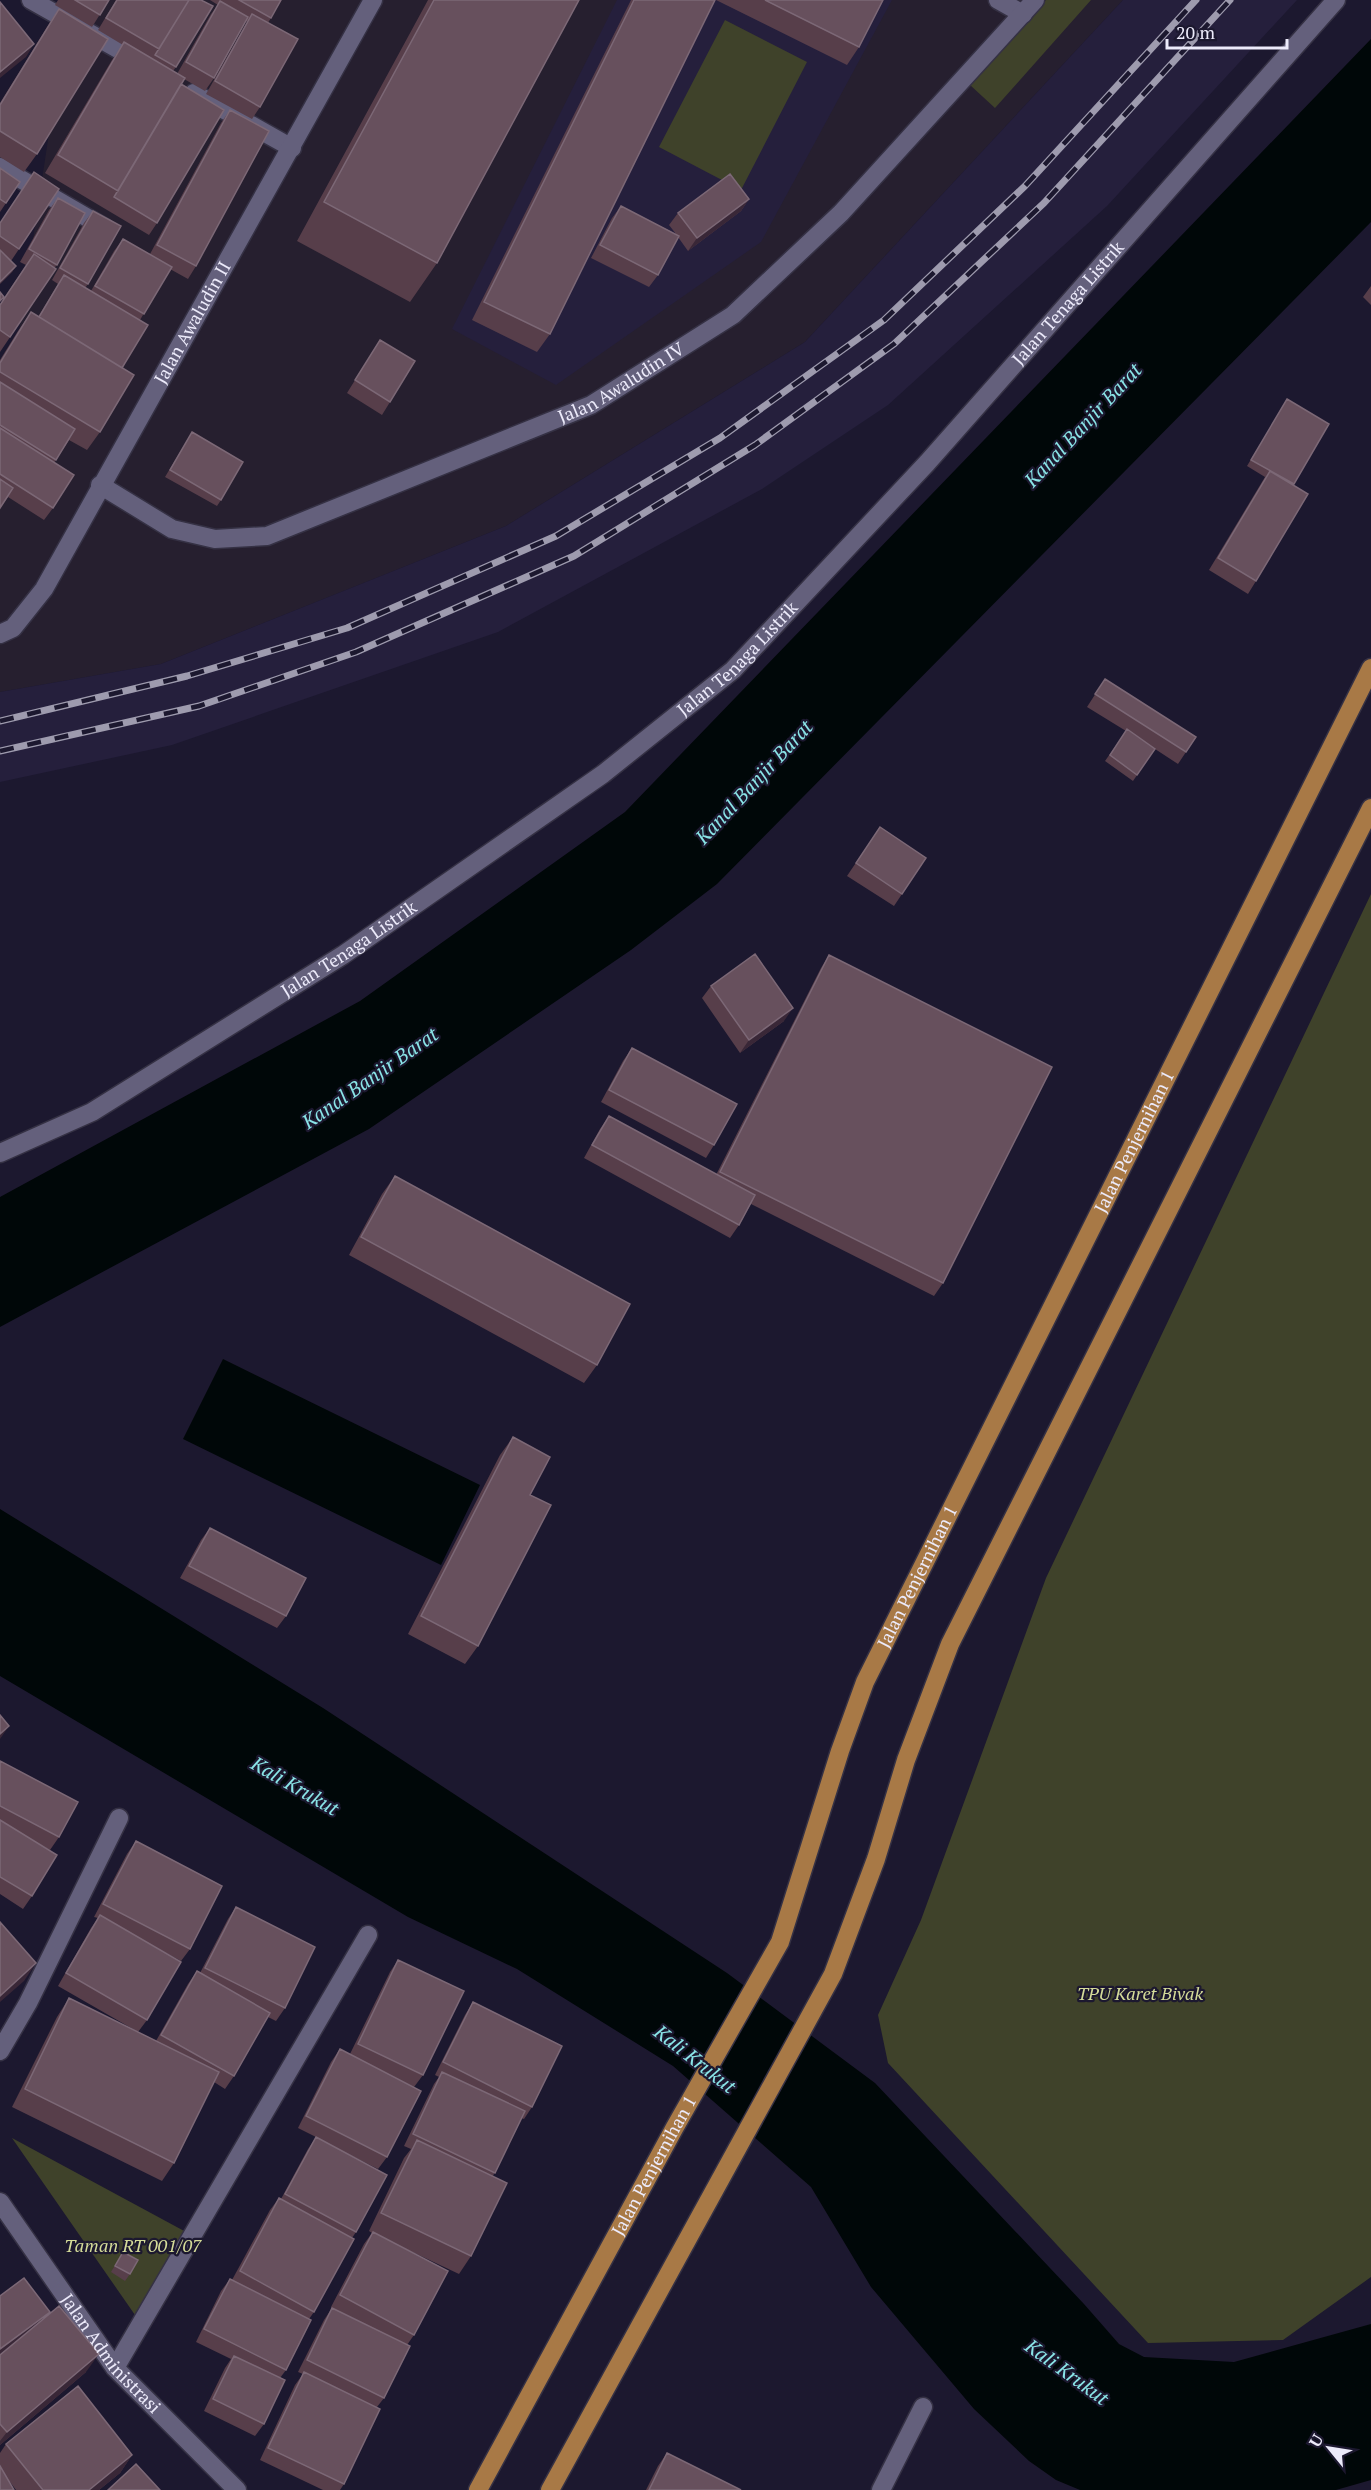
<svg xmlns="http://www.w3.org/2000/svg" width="1371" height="2490" viewBox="0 0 1371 2490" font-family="'PT Serif',serif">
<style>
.commercial{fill:#261f2f}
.built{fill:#251f3c}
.green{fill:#3f422a}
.water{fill:#000708}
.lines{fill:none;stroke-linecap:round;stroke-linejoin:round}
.minor-casing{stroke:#353144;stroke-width:21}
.major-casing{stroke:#353144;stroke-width:21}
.minor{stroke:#64607c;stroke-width:18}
.major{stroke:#a87946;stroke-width:18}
.rail-casing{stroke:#9e9bae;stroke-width:7}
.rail{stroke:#1c182f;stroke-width:4.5;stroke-dasharray:14;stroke-linecap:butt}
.wall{fill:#573e4a}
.shaded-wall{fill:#392737}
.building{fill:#67505d;stroke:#7c6876;stroke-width:1.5}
.labels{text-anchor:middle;stroke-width:4.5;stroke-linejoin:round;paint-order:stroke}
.street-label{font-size:18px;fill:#eceafa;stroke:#1c182f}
.park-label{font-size:18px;font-style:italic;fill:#d5dc99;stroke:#1c182f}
.water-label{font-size:20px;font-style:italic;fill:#8ae4e7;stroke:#1c182f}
</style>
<rect width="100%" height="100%" fill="#1c182f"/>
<path class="commercial" d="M69,0H1123L805,342L506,526L161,664L0,692V459Z"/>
<path class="built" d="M617,0H892L761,242L556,385L452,329Z
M1123,0H1297L1107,206L888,405L762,489L498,632L172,745L0,782V692L161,664L506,526L805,342Z"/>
<path class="green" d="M1046,0H1091L995,108L970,85Z
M725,20L807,62L741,190L659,147Z
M1371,894V2277L1283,2340L1148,2343L888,2063L878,2015L921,1920L1046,1578Z
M12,2138L186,2232L135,2315Z"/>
<path class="water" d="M1371,39V222L717,884L631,950L369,1129L0,1327V1197L360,1001L625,812Z
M223,1359L480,1485L441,1565L183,1439Z
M0,1509L323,1708L727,1973L875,2083L1084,2304L1119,2344L1144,2357L1234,2362L1371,2324V2480L1336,2490H1080L1056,2480L1029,2461L974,2409L871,2287L811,2187L673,2066L517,1969L408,1917L0,1676Z"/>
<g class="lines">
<g class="minor-casing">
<g id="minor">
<path d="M31,0L139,61"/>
<path d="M998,0L1023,14"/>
<path d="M194,93L292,148"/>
<path d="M0,167L105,228"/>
<path id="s1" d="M100,485L172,529L215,539L267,536L591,405L733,315L841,213L1035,0"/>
<path id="s2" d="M0,634L13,628L44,589L373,0"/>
<path id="s3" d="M0,1153L92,1112L343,955L603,774L733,670L927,463L1336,0"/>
<path d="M0,2051L28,2003L119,1818"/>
<path id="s4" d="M0,2202L115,2368L237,2490"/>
<path d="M115,2368L368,1935"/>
<path d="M881,2490L923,2407"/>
</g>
</g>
<g class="major-casing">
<g id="major">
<path id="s5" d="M478,2490L675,2127L780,1942L840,1751L865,1682L1371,668"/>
<path d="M550,2490L833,1974L876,1859L906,1760L950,1644L1371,808"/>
</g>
</g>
<use href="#minor" class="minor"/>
<use href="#major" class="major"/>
<g class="rail-casing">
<path id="rail" d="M0,721L187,676L347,628L556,536L720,438L884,320L1025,186L1196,0
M0,751L199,706L356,652L574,556L755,445L894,344L1044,203L1230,0"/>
</g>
<use href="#rail" class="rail"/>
</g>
<path class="wall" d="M58,0H109L92,27L55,5Z
M116,0H201L176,67L173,71L177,74L211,14L218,5L210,0H281L268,23L260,107L252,119L206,94L247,22L246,21L214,78L205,91L184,79L181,84L157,223L149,235L45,173L112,60L123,45L98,30Z
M428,0H579L437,263L410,302L297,241Z
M631,0H715L550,334L537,352L472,320Z
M716,0H883L859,47L847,65Z
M59,9L37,154L24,172L0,157V103L47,27Z
M230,110L196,266L188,279L170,269L140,320L100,432L87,450L69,440L54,463L53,508L44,520L8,497L0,508V360L18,331L31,312L38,317L58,284L52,280L84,223L93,211L88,284L85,288L91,291L114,251L123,239L150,254L221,123Z
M0,168L20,182L0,212Z
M59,189L11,261L16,266L12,272L0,284V223Z
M58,198L57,265L54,268L56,269L0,352V304L26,265L20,262L49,210Z
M749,199L741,211L688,251L678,237L658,275L649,287L591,258L612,218L621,206L676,234L669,225L678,213Z
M1371,286V305L1363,297Z
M380,340L390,402L382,415L347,393Z
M1287,399L1329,424L1293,485L1256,581L1248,594L1209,570L1265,477L1247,466Z
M192,432L221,500L217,506L165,477Z
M1105,679L1196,737L1178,764L1155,749L1133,781L1105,761L1126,731L1087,707Z
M880,827L926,858L894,906L847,876Z
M829,955L943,1283L934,1296L751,1204L739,1225L730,1238L584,1158L600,1129L609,1116L716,1175L821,968Z
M711,986L784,1021L740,1053L702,998Z
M632,1048L714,1145L706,1158L601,1102L623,1061Z
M395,1176L597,1365L584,1383L349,1255L382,1194Z
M513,1437L530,1495L478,1646L465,1664L408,1634L500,1455Z
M210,1528L286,1616L277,1628L180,1578L201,1540Z
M0,1761L59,1837L50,1850L39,1844L32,1896L23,1909L0,1894Z
M136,1841L190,1949L181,1961L166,1953L147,2020L138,2032L58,1986L91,1928L98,1918L94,1917L127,1854Z
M236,1907L285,2008L276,2021L268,2017L234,2076L225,2089L214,2082L174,2163L162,2181L12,2107L57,2017L69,1998L156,2041L188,1984L197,1971L200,1973L228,1919Z
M398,1960L423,2075L414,2087L387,2157L378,2169L342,2151L356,2232L352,2238L314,2312L309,2319L286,2370L280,2378L264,2424L255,2436L204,2411L225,2368L231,2359L196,2342L221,2291L230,2279L232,2280L270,2210L279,2198L281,2199L308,2149L316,2137L298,2128L331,2062L340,2049L350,2054L390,1972Z
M473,2002L532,2107L524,2119L521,2118L493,2176L471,2256L459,2274L406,2249L414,2335L407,2345L384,2398L377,2407L344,2484L340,2490H323L260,2460L295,2385L303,2374L298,2372L324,2320L332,2308L331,2307L364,2244L372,2233L369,2231L404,2158L411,2149L404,2146L434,2084L439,2077L435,2075L465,2015Z
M123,2252L130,2274L125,2281L111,2272Z
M48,2315L86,2372L0,2445V2355Z
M6,2444L132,2455L120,2473L99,2490H16L10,2482L0,2490V2453Z
M667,2453L741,2490H646L658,2466Z"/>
<path class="shaded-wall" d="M34,44L26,57L0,78V72Z
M749,199L741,211L688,251L697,238Z
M16,266L12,272L0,284V282Z
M793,1008L784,1021L740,1053L749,1040Z
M9,1726L0,1739V1734Z
M36,1963L24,1981L0,2002V1996Z
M50,2312L41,2325L0,2355V2349Z
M99,2354L86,2372L0,2445V2441L7,2432Z
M132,2455L120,2473L99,2490H89Z"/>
<path class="building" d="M75,0H109L100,15Z
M117,0H189L159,49L106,18Z
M189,0H201L213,6L176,67L155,55Z
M239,0H281L271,18Z
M434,0H579L437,263L324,202Z
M634,0H715L550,334L484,302Z
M765,0H883L859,47Z
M220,1L248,17L214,78L186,62Z
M0,2L34,44L0,72Z
M59,9L108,39L37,154L0,131V105Z
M252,14L298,39L260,107L215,81Z
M124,42L185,78L118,191L58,155Z
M181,84L224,110L157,223L114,197Z
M230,110L269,131L196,266L157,245Z
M0,168L20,182L6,203L0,199Z
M34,172L59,189L19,249L0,236V223Z
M730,174L749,199L697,238L678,213Z
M58,198L85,213L57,265L29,249Z
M621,206L679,236L658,275L600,245Z
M93,211L121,226L88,284L60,268Z
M123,239L172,267L144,314L95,286Z
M0,250L16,266L0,282Z
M34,254L56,269L10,337L0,330V305Z
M64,275L148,325L122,368L39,317Z
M0,292L4,297L0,301Z
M31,312L134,375L100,432L0,372V363Z
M380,340L415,361L390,402L355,380Z
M0,382L75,429L56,460L0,425Z
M1287,399L1329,424L1294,484L1251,460Z
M0,428L74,475L53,508L0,474Z
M192,432L243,462L221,500L170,470Z
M1270,471L1308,494L1256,581L1218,558Z
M0,479L13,488L0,508Z
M1105,679L1196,737L1186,752L1095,694Z
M1127,729L1155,749L1137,775L1110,755Z
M880,827L926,858L902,894L856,863Z
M755,954L793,1008L749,1040L711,986Z
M829,955L1052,1067L943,1283L720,1172Z
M632,1048L737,1104L714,1145L609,1090Z
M609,1116L755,1195L739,1225L592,1145Z
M395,1176L630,1304L597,1365L361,1237Z
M513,1437L550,1457L530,1495L551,1505L478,1646L421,1616Z
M210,1528L306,1578L286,1616L189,1566Z
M0,1715L9,1726L0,1734Z
M0,1761L78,1802L59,1837L0,1806Z
M0,1820L57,1855L32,1896L0,1877Z
M136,1841L222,1886L190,1949L103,1904Z
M236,1907L315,1947L285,2008L205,1968Z
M100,1915L181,1962L147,2020L66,1973Z
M0,1922L36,1963L0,1996Z
M398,1960L464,1991L423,2075L358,2044Z
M197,1971L270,2013L234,2076L161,2035Z
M69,1998L219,2072L174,2163L25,2089Z
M473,2002L562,2046L532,2107L443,2062Z
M340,2049L421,2091L387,2157L306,2116Z
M442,2072L525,2111L495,2173L413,2134Z
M316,2137L387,2175L356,2232L285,2194Z
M417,2140L507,2183L471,2256L381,2213Z
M279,2198L354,2239L314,2312L240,2271Z
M373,2232L448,2271L414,2335L340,2295Z
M123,2252L138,2260L130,2274L115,2266Z
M24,2278L50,2312L0,2349V2296Z
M230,2279L311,2320L286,2370L204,2329Z
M59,2306L99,2354L7,2432L0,2424V2355Z
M332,2308L410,2346L384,2398L307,2360Z
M234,2356L285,2380L264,2424L213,2399Z
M304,2372L380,2409L344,2484L268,2448Z
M78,2386L132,2455L89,2490H43L6,2444Z
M667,2453L741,2490H649Z
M136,2464L160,2490H108Z
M0,2466L14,2490H0Z"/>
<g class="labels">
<g class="street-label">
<text dy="6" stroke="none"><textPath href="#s3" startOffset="1377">Jalan Tenaga Listrik</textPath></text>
<text dy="6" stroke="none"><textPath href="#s2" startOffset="369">Jalan Awaludin II</textPath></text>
<text dy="6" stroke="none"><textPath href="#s1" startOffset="567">Jalan Awaludin IV</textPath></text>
<text dy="6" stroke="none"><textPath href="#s3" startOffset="891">Jalan Tenaga Listrik</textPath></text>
<text dy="6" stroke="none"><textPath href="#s3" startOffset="405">Jalan Tenaga Listrik</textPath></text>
<text dy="6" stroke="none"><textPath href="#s5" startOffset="1503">Jalan Penjernihan 1</textPath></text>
<text dy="6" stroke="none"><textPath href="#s5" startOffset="1017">Jalan Penjernihan 1</textPath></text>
<text dy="6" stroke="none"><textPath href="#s5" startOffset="369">Jalan Penjernihan 1</textPath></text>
<text dy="6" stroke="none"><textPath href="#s4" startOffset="188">Jalan Administrasi</textPath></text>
</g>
<g class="park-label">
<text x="1140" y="2000">TPU Karet Bivak</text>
<text x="133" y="2252">Taman RT 001/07</text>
</g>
<g class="water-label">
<text transform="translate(1083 425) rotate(-47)" y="7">Kanal Banjir Barat</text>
<text transform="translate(754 782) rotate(-47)" y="7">Kanal Banjir Barat</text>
<text transform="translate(370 1078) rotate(-35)" y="7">Kanal Banjir Barat</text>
<text transform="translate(295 1786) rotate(30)" y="7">Kali Krukut</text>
<text transform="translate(695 2059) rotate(38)" y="7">Kali Krukut</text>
<text transform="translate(1067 2372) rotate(36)" y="7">Kali Krukut</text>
</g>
</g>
<g transform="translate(1329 2448) rotate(300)" stroke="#1c182f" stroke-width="4.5" paint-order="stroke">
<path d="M0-4.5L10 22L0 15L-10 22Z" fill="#eceafa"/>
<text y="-9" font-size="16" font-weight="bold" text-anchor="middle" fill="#eceafa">U</text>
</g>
<path d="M1167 39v9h120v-9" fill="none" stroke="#eceafa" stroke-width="3"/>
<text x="1176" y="39" font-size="18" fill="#eceafa" stroke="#1c182f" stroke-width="4.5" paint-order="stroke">20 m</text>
</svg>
